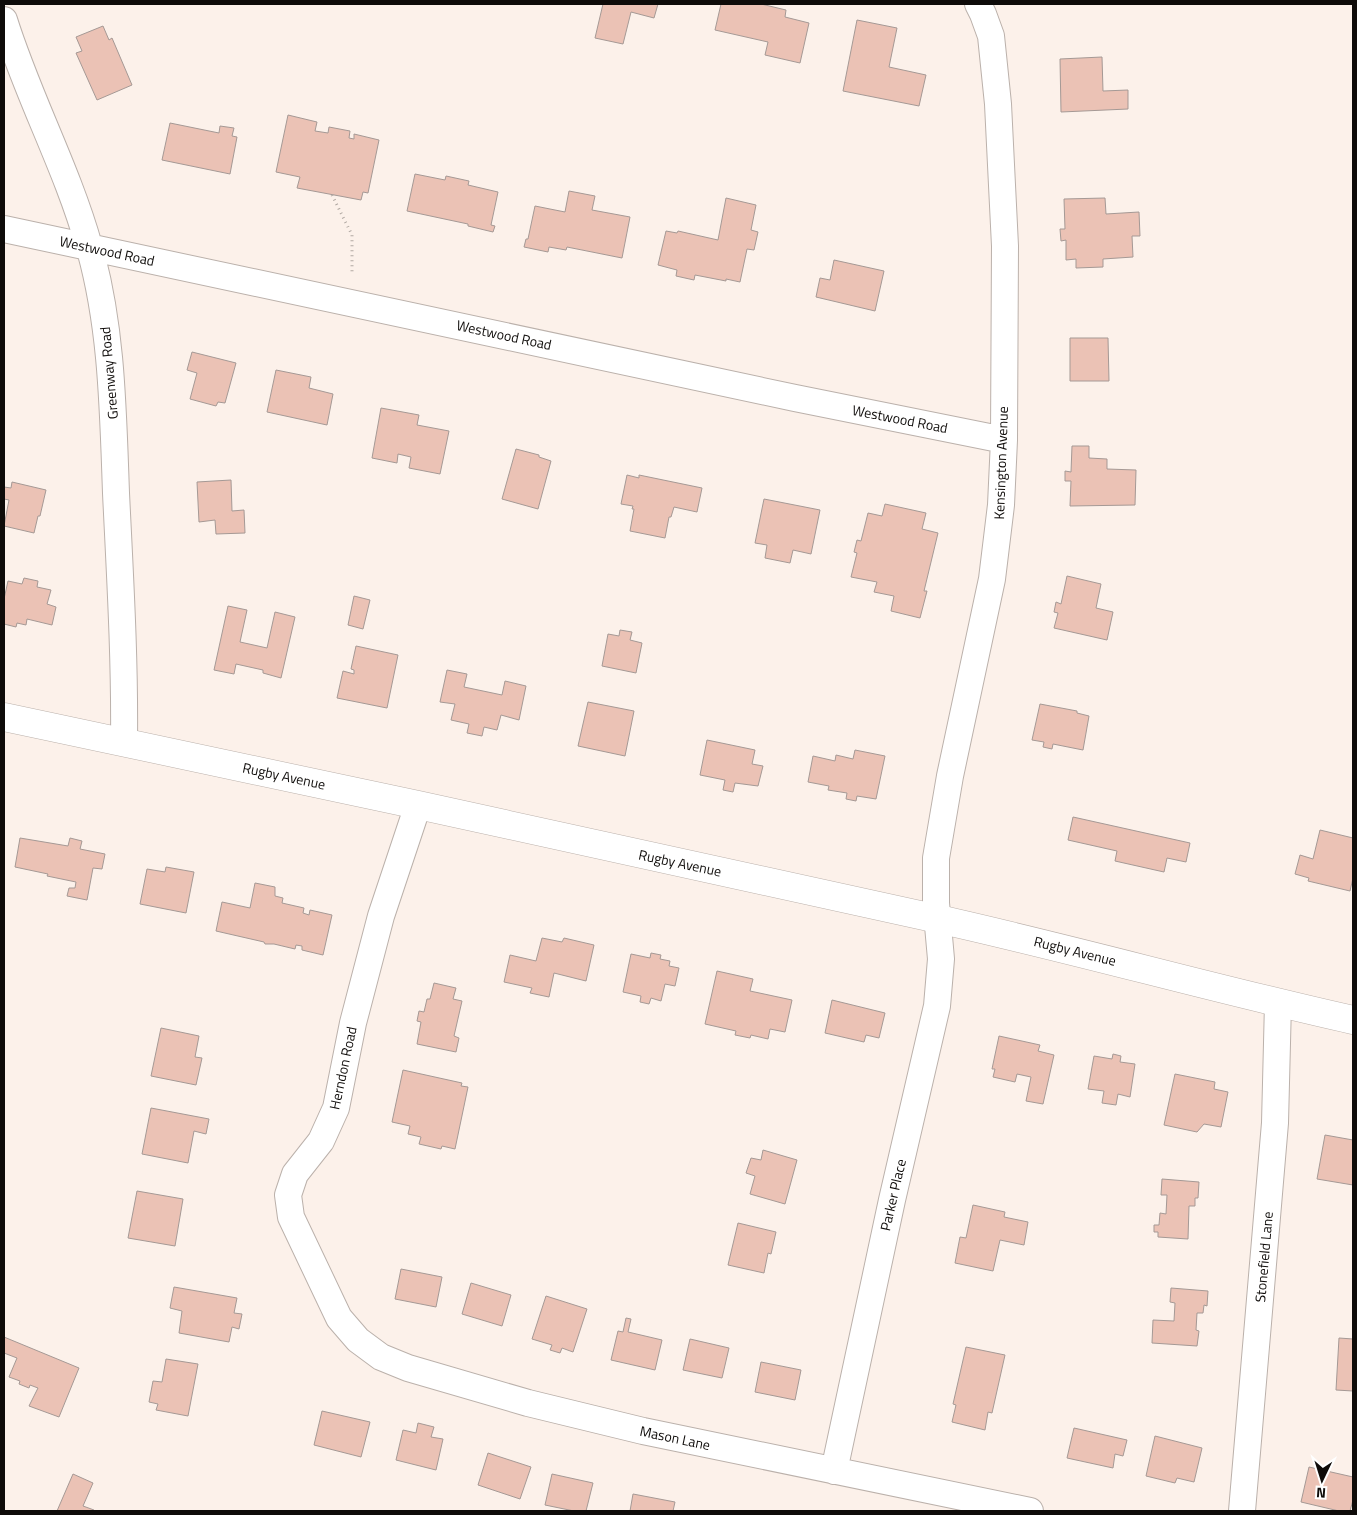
<svg xmlns="http://www.w3.org/2000/svg" width="1357" height="1515" viewBox="0 0 1357 1515" font-family="'Titillium Web',sans-serif">
<style>
.building{fill:#ebc2b5;stroke:#a59995}
.lines{fill:none;stroke-linecap:round;stroke-linejoin:round}
.minor-casing{stroke:#bbb1ab;stroke-width:28}
.tertiary-casing{stroke:#bbb1ab;stroke-width:29}
.path{stroke:#b1a9a3;stroke-width:3;stroke-dasharray:1 4;stroke-linecap:butt}
.minor{stroke:#fff;stroke-width:26}
.tertiary{stroke:#fff;stroke-width:28}
.labels{text-anchor:middle;stroke-width:5;stroke-linejoin:round;paint-order:stroke}
.street-label{font-size:14px;fill:#0e0b09;stroke:#fff}
</style>
<rect width="100%" height="100%" fill="#fcf1ea"/>
<path class="building" d="M603,4H658L654,18L631,12L623,44L595,38Z
M721,4H761L786,10L785,17L809,23L800,63L765,55L768,42L715,30Z
M857,20L897,28L889,67L926,75L919,106L843,91Z
M103,26L109,40L112,38L132,85L97,100L76,53L82,51L76,37Z
M1102,57L1103,91L1128,90V109L1061,112L1060,59Z
M288,115L317,122L315,131L328,133L329,127L350,131L349,138L354,139V134L379,140L368,193L363,192L361,200L297,188L300,177L276,172Z
M170,123L219,133L220,126L234,128L232,136L237,137L230,174L162,160Z
M415,174L445,180L446,176L469,181L468,185L498,192L491,225L495,226L493,232L468,226V224L407,211Z
M569,191L595,196L592,210L630,217L622,258L567,247L566,250L549,247L548,252L524,247L526,239H528L535,206L565,212Z
M726,198L756,205L751,230L758,232L754,250L747,249L740,282L726,279V281L695,275L694,280L676,276L677,270L658,265L666,231L677,233L678,231L718,240Z
M1105,198L1106,214L1139,212L1140,236H1132L1133,257L1103,259V267L1076,268V259L1066,260V240L1061,241L1060,229H1065L1064,199Z
M834,260L884,271L875,311L816,297L820,278L830,280Z
M1070,338H1108L1109,381H1070Z
M192,352L236,363L225,403L218,402L216,406L190,399L197,373L187,370Z
M276,370L311,377L309,388L333,394L327,425L267,412Z
M381,408L419,415L417,425L449,431L440,474L409,468L411,457L398,454L397,463L372,458Z
M1072,446H1089V458L1107,459V469L1136,470L1135,505L1070,506L1071,481H1065V471L1071,472Z
M516,449L539,455V457L551,461L538,509L502,499Z
M627,475L639,478V475L702,488L697,512L674,507L671,517H669L665,538L630,531L634,509H632L633,506L621,504Z
M231,480L232,511L244,510L245,533L216,534L215,520L199,522L197,482Z
M12,482L46,490L40,516H38L34,533L4,526L9,500L4,499V487L11,488Z
M764,499L820,510L811,554L793,550L790,563L765,558L767,545L755,543Z
M885,504L926,513L922,529L938,533L924,591H927L920,618L891,611L894,596L874,592L877,582L851,577L857,553L854,552L857,540L861,541L868,513L882,516Z
M1067,576L1101,584L1096,608L1113,612L1107,640L1054,628L1058,613L1054,612L1056,602L1061,604Z
M24,578L38,581L37,587L51,590L47,604L56,607L52,625L27,619L26,625L17,623L16,627L4,624V599L8,581L22,584Z
M354,596L370,600L363,629L348,625Z
M228,606L247,610L240,642L267,648L275,612L295,617L281,678L263,673V670L236,664L234,674L214,670Z
M620,630L632,632L630,640L642,643L636,673L602,666L608,634L619,636Z
M356,646L398,655L387,708L337,698L343,671L354,674V670L351,669Z
M447,670L467,674L464,687L502,695L505,681L526,686L519,720L501,715L497,730L484,727L482,736L467,733L469,724L451,720L455,704L440,702Z
M588,702L634,711L625,756L578,746Z
M1040,704L1077,711V713L1089,716L1083,750L1053,744L1052,749L1043,747L1044,742L1032,740Z
M707,740L755,750L752,764L763,766L758,786L735,783L733,792L723,790L725,780L700,775Z
M855,750L885,756L876,799L857,796L856,801L846,799L847,793L828,790L829,786L808,782L813,756L835,761L836,755L853,759Z
M1073,817L1190,843L1186,862L1167,858L1164,872L1115,861L1117,851L1068,840Z
M1320,830L1353,838V878L1350,891L1308,881L1309,878L1295,874L1300,855L1313,859Z
M20,838L68,846L70,838L82,841L80,849L105,854L102,869L93,868L87,900L67,896L69,888H75L76,882L47,876L48,874L15,867Z
M166,867L194,872L186,913L140,904L147,869L165,872Z
M255,883L275,887V896L283,898L282,903L304,908L303,913L309,915L310,910L332,915L323,955L302,950V946L296,945L295,949L274,944H265L264,942L216,931L222,902L250,908Z
M542,938L562,942L564,938L594,945L586,981L554,973L549,997L530,993L532,988L504,982L510,955L536,961Z
M651,953L661,955L660,959L670,961L669,966L679,968L675,986L665,984L661,1001L651,998L649,1004L640,1002L641,996L623,992L631,954L650,958Z
M717,971L753,979L750,991L792,1000L785,1032L770,1029L768,1039L751,1035L750,1038L735,1035L736,1031L705,1024Z
M434,983L456,988L453,999L462,1001L454,1036L459,1038L456,1052L417,1044L421,1022L417,1021L419,1011L424,1012L427,999H430Z
M832,1000L885,1013L879,1038L866,1035L864,1042L825,1033Z
M161,1028L199,1036L195,1057L202,1058L196,1085L151,1076Z
M999,1036L1040,1045L1038,1051L1054,1055L1043,1104L1026,1101L1031,1077L1017,1074L1015,1082L993,1077L995,1069H992Z
M1113,1054L1121,1056L1120,1062L1135,1064L1130,1097L1118,1094L1116,1105L1102,1103L1104,1091L1088,1089L1094,1056L1112,1059Z
M403,1070L462,1083L461,1086L468,1087L455,1149L442,1146L441,1149L419,1144L421,1137L408,1134L410,1126L392,1122Z
M1175,1074L1215,1082L1214,1089L1228,1092L1221,1127L1204,1124L1197,1132L1164,1125Z
M151,1108L209,1119L206,1134L194,1131L188,1163L142,1154Z
M1325,1135L1353,1140V1185L1317,1179Z
M763,1150L797,1160L785,1204L750,1194L755,1176L746,1173L751,1158L761,1160Z
M1162,1179L1199,1182L1198,1198H1195V1206H1189L1188,1239L1158,1237V1232H1154V1225H1159L1160,1213L1166,1214L1167,1195H1161Z
M137,1191L183,1199L175,1246L128,1238Z
M973,1205L1005,1212L1004,1217L1028,1222L1024,1245L1000,1240L993,1271L955,1263L960,1237L966,1238Z
M738,1223L776,1232L771,1254L768,1253L764,1273L728,1265Z
M401,1269L442,1277L436,1307L395,1299Z
M471,1283L511,1295L502,1326L462,1314Z
M174,1287L237,1298L234,1313L242,1314L239,1329L232,1327L229,1342L179,1333L182,1311L170,1308Z
M1171,1288L1208,1291L1207,1306L1204,1305L1203,1313H1197L1196,1330L1199,1331L1197,1346L1152,1343L1153,1320L1174,1321L1175,1303L1170,1302Z
M546,1296L587,1309L573,1352L562,1348L560,1353L550,1350L552,1345L532,1339Z
M626,1318L631,1319L628,1332L662,1340L655,1370L611,1360L618,1331L623,1332Z
M4,1337L79,1368L59,1417L29,1406L38,1388L30,1385L29,1388L19,1384L20,1381L9,1377L17,1358L4,1353Z
M1339,1338L1353,1339V1391L1336,1390Z
M690,1339L729,1348L722,1378L683,1370Z
M966,1347L1005,1355L992,1413L988,1412L985,1430L952,1422L956,1405L953,1404Z
M166,1359L198,1364L188,1416L156,1410L158,1404L149,1402L153,1381L162,1382Z
M761,1362L801,1370L795,1400L755,1392Z
M322,1411L370,1422L361,1457L314,1445Z
M418,1423L434,1427L431,1437L443,1439L436,1470L396,1460L403,1430L416,1433Z
M1074,1428L1127,1440L1123,1456L1115,1454L1113,1468L1067,1458Z
M1155,1436L1202,1448L1194,1482L1177,1478L1175,1483L1146,1476Z
M488,1453L531,1467L520,1499L478,1485Z
M1309,1467L1353,1477V1500L1350,1511H1339L1301,1502Z
M73,1474L93,1483L83,1506L94,1510V1511H57Z
M552,1474L593,1483L586,1511H574L545,1505Z
M633,1494L675,1502L673,1511H630Z"/>
<g class="lines">
<g class="minor-casing">
<path id="minor" d="M4,20C28,97 67,168 89,246C112,326 113,410 116,493C120,576 125,659 124,742
M4,229L795,398L1004,440
M418,805L381,916L353,1023L336,1108L321,1141L295,1174L288,1195L291,1217L339,1318L358,1340L381,1357L408,1368L528,1403L643,1431L1030,1511
M834,1471L892,1200L937,1006L941,959L936,903V858L950,776L992,579L1001,505L1004,440L1005,246L998,104L991,36L983,14L978,4
M1242,1511L1275,1123L1278,1003"/>
</g>
<g class="tertiary-casing">
<path id="tertiary" d="M4,717L418,805L938,919C1077,950 1214,989 1353,1020"/>
</g>
<path class="path" d="M332,195L352,235V273"/>
<use href="#minor" class="minor"/>
<use href="#tertiary" class="tertiary"/>
</g>
<g class="labels">
<g class="street-label">
<text transform="translate(107 251) rotate(12)" y="5">Westwood Road</text>
<text transform="translate(504 335) rotate(12)" y="5">Westwood Road</text>
<text transform="translate(109 373) rotate(-95)" y="5">Greenway Road</text>
<text transform="translate(900 419) rotate(11)" y="5">Westwood Road</text>
<text transform="translate(1001 463) rotate(-88)" y="5">Kensington Avenue</text>
<text transform="translate(284 776) rotate(12)" y="5">Rugby Avenue</text>
<text transform="translate(680 863) rotate(12)" y="5">Rugby Avenue</text>
<text transform="translate(1075 951) rotate(14)" y="5">Rugby Avenue</text>
<text transform="translate(343 1068) rotate(-78)" y="5">Herndon Road</text>
<text transform="translate(893 1195) rotate(-77)" y="5">Parker Place</text>
<text transform="translate(1264 1257) rotate(-85)" y="5">Stonefield Lane</text>
<text transform="translate(675 1438) rotate(12)" y="5">Mason Lane</text>
</g>
</g>
<rect width="1357" height="1515" fill="none" stroke="#0e0b09" stroke-width="10"/>
<g transform="translate(1322 1480) rotate(184)" stroke="#ffffff" stroke-width="4" paint-order="stroke">
<path d="M0-4L9 19L0 12L-9 19Z" fill="#0e0b09"/>
<text y="-8" font-size="14" font-weight="bold" text-anchor="middle" fill="#0e0b09">N</text>
</g>
</svg>
